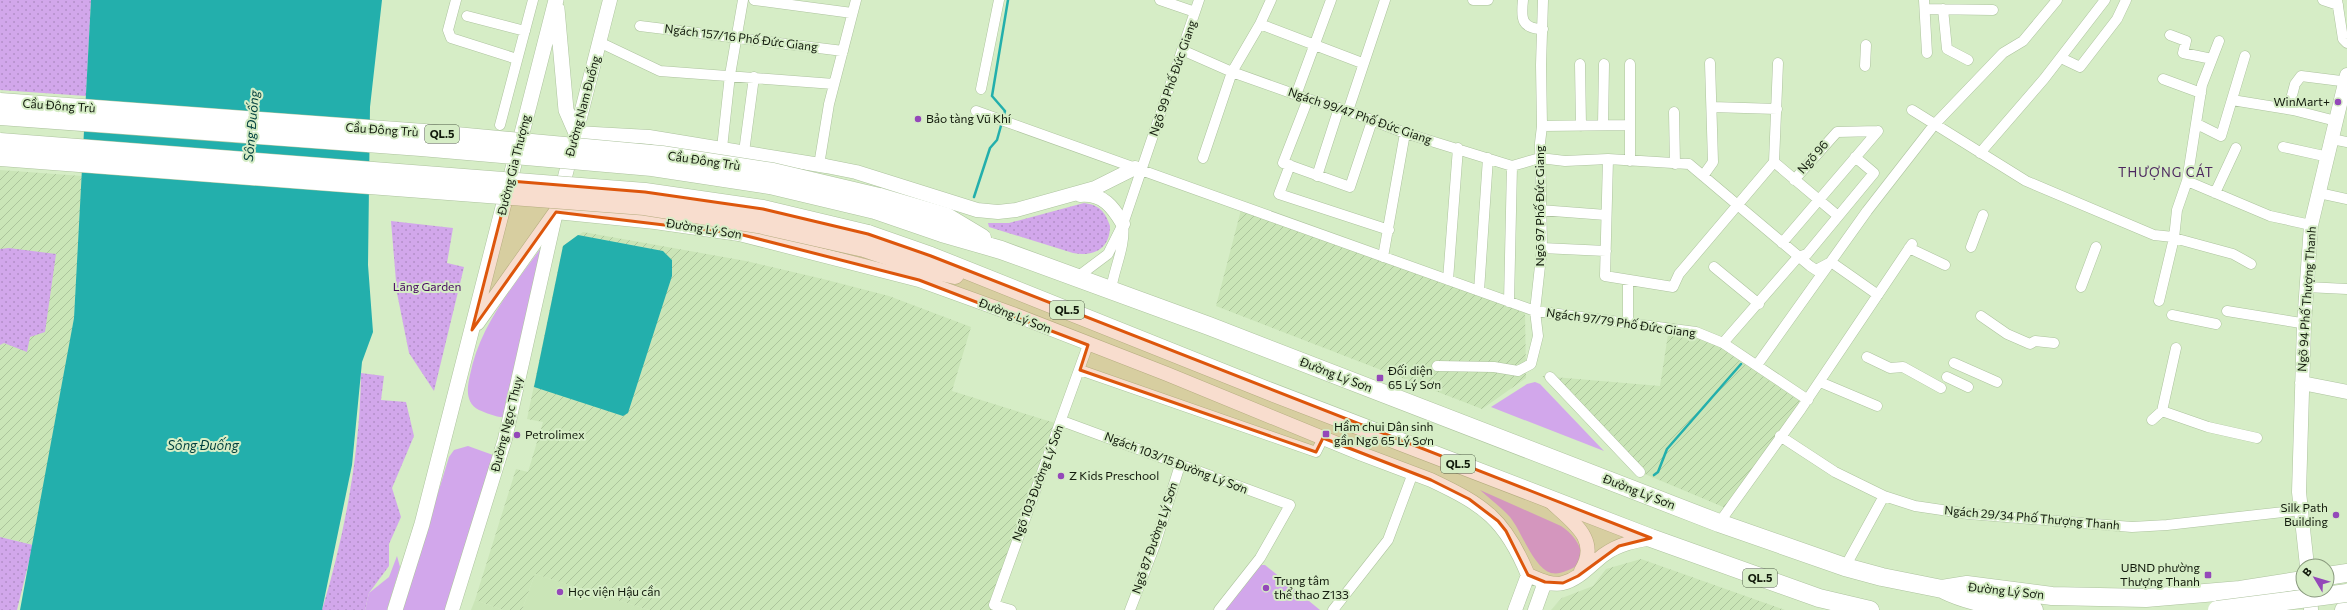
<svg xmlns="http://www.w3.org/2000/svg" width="2347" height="610" viewBox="0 0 2347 610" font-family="Commissioner,sans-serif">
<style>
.built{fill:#cae5b7}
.industrial{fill:url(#industrial-furrows)}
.green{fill:#d2a7eb}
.garden{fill:url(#garden-dots)}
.water{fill:#23afac}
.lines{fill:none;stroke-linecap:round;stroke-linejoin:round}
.stream{stroke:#23afac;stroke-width:2.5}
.street-casing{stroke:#adc39e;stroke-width:11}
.secondary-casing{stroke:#adc39e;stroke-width:15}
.primary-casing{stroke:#adc39e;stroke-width:16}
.highway-casing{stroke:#adc39e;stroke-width:19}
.street{stroke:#fff;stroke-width:10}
.secondary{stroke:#fff;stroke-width:14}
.primary{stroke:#fff;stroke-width:15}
.highway{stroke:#fff;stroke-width:18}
.highway-bridge-casing{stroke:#adc39e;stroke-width:19;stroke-linecap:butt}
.highway-bridge{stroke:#fff;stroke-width:18}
.marked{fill:#dd560c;fill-opacity:0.2;stroke:#dd560c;stroke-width:3;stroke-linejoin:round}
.poi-dot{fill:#9448b9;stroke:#d6edc6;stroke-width:1.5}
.labels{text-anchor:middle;stroke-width:4;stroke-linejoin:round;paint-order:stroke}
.shield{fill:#d6edc6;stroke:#4d5944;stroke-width:1}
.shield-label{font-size:11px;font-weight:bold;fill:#121a0c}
.street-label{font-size:12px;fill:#121a0c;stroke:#d6edc6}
.poi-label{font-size:12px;fill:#121a0c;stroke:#d6edc6;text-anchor:start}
.park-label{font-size:12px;fill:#470960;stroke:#d6edc6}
.water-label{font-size:13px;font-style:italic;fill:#013f3e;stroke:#d6edc6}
.neighbourhood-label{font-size:13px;letter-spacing:1px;fill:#4c275f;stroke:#d6edc6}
</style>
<defs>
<pattern id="industrial-furrows" width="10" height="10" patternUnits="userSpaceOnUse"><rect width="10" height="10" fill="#cae5b7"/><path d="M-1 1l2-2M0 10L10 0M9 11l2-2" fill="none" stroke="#acc49c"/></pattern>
<pattern id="garden-dots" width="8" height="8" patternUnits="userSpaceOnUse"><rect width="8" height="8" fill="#d2a7eb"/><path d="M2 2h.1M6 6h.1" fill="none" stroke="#b38fc8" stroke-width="1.8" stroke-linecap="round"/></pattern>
</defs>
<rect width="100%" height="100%" fill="#d6edc6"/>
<path class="built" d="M535,574L649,610H522Z
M475,600L503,610H471Z"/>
<path class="industrial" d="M0,170L82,176L74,318L33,545L0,537Z
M1242,206L1525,310L1526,378L1482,409L1216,306Z
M583,232L746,261L823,279L889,296L971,327L952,391L1055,423L989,607L997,610H649L535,574L522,610H503L475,600L516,469L528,472L543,422L527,419L563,246Z
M1669,328L1723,343L1808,400L1728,509L1640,472L1542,376L1660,386Z
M1641,559L1785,610H1551L1562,598L1593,586L1606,569Z"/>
<path class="green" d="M546,241L505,417C498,418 486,413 479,410C465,403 467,388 470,375C480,323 516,283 546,241Z
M1535,382L1540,384L1604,451L1491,407L1527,384Z
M468,446L493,455L447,610H402L449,457L454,450Z
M1480,490L1561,526C1578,537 1594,562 1566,571C1561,573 1557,574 1551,573C1533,567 1522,532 1510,517C1501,507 1490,499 1480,490Z
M397,556L400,567L387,610H365L369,593L389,577Z
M1257,565H1265L1320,610H1221Z"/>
<path class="garden" d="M0,0H91L86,96L0,90Z
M1084,203C1099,205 1105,211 1110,226C1110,249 1094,257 1073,253L989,227L988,223H1009Z
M391,221L453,228L447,263L464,267L434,391L409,353L397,293Z
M9,248L56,254L45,332L30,337L27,352L4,343L0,345V249Z
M361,373L384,376L381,400L406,402L414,436L392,488L401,517L389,544V566L369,593L365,610H322C345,534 360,453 361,373Z
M0,537L33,545L17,610H0Z"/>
<path class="water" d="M91,0H382L370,107L368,265L373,332L362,362L352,465L322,610H20L74,318Z
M578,235L663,251L672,260V276L628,413L623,416L534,387L563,246Z"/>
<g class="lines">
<path class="stream" d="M1003,117L1005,111L992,96L1008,0
M974,197L990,148L997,140L1002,122
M1654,475L1658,472L1667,449L1741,364"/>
<g class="street-casing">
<path id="street" d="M456,0L448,30L451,38L517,59
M754,0L852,13
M1160,0L1195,12
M1473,0H1488
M1523,0C1521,18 1521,29 1543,29
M1924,0L1927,53
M2323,0L2338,5
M2337,0L2343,39L2347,43
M1925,9L1993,10
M1943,9L1947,49L1968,60
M467,16L525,31
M1260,24L1362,63
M640,26L843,51
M2170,35L2186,41L2183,53L2212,59
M599,42L660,71L834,84
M1182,50L1232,72L1308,99L1348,111L1405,133L1512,166L1540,158L1565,161L1608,159L1689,164L1810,266L1816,270L1831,262L1878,295
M2061,58L2080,67L2117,19L2126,0
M1580,64L1581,126
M1865,66L1866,45
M2163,79L2201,93
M981,89L999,0
M1296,95L1331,0
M1308,99L1283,163L1350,187L1372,121
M2291,99L2295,84L2301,76L2341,81L2345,85
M2232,100L2293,110L2332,120L2334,123
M1712,107L1777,109
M1912,110L2026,181L2154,235L2173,237
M976,111L1535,311L1696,332L1723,343L1808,400
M1348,111L1385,0
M1674,112L1675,164
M2197,124L2221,136L2245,56
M500,125L533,0
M1603,125L1604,64
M1542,126L1630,125
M2332,139L2347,142
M2283,147L2324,156L2327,161
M722,148L730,75L743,0
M744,152L754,77
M1980,153L2044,79L2105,0
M1203,158L1232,72L1260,24L1271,0
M1608,159L1605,276L1673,287L1679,274L1774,162L1838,216
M1630,161V64
M1774,162L1778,63
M819,165L829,104L856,0
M1290,165L1279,194L1389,230
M1317,176L1339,108
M1703,176L1713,162L1710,63
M1794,180L1837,132L1878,131
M2187,181L2270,216L2311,225
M2215,193L2236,148
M2319,193L2347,199
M1540,210L1606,215
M2174,238L2233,254L2251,264
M1782,243L1878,131
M1971,247L1983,215
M1542,248L1606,251
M1909,248L1945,265
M1383,257L1405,133
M1714,267L1759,304
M1076,278L1108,254L1123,224L1199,0
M1448,280L1458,148
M1628,280V323
M2081,287L2096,247
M2306,287L2347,289
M1111,290C1114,268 1126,246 1123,224
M1479,291L1488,158
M2159,301L2174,238L2177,210L2187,181L2202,85L2219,41
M1509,302L1512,166
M2227,311L2301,323L2304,325
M2172,315L2216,324
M1981,316L2007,334L2030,344L2035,341L2054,343
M1723,343L1798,257L1807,254L1874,173L1855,157
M2176,348L2162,411L2208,427L2257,438
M1867,357L1890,368L1903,367L1941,388
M1954,363L1997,382
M1757,365L1867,211L1934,125L2003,53L2023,41L2057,0
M1437,366L1494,367L1518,371L1531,364L1538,336L1535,311L1542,248L1540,143L1542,126L1541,65L1543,0
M1080,370L1316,452L1323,438
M1550,377L1640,472
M1947,377L1968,387
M1820,382L1877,406
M2152,420L2162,411
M1062,421L1290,505L1260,558L1219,610
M1780,436L1835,472L1884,496L1915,506L1969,514L2132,527L2167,525L2301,510
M1719,523L1801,409L1912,244
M1845,567L1884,496
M1011,610L994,605L1088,345
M1130,610L1155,545L1180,465
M1333,610L1388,540L1413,473"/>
</g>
<g class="secondary-casing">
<path id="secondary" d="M576,133L649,137L826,166L856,172L977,210L998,212L1016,210L1095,188L1135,168
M1080,195C1103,193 1113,207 1123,224
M556,212L655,222L739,234L919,280L1013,314L1167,374L1362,454L1431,480C1484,505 1505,519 1528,575C1538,579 1551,586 1563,583C1580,579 1592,563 1605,554C1619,544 1635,541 1651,538
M2302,383L2347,392
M1550,501C1572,522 1601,539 1581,571
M2307,566L2299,492L2304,325L2311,225L2347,75
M2310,590L2311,610
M452,610L505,439L556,212L610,0
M1515,610L1528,575
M1535,610L1545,582"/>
</g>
<g class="primary-casing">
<path id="primary" d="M557,9L566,110L576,133
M477,323L556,212
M395,610L422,524L556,0"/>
</g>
<g class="highway-casing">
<path id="highway" d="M879,197L947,217L982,238
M875,210L942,233L1001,250L1209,326L1719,523L1845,567L1882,577L1942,589L1967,585L2052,596L2146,598L2240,590L2303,580
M868,234L931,256L1266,390L1651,538L1819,598L1870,610
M864,248L923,268L955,275
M2327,576L2347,573
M1942,589C1972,604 2000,606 2034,610
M2344,610L2347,609"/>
</g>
<use href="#street" class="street"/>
<use href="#secondary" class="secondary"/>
<use href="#primary" class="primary"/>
<use href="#highway" class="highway"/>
<g class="highway-bridge-casing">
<path id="highway-bridge" d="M0,102L424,133L662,155L773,172L879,197
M0,116L421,147L652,167L770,185L875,210
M0,142L645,192L763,209L868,234
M0,157L644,206L758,224L864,248
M2217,610L2347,593"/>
</g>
<use href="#highway-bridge" class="highway-bridge"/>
</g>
<path class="marked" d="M510,181L645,192L763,209L868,234L931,256L1651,538L1619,546L1578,576L1563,583L1545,582L1528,575L1506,531L1498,521L1469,499L1431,480L1323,438L1316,452L1080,370L1088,345L919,280L739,234L556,212L472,330Z"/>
<g class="poi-dot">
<circle cx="2338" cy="102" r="4"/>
<circle cx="918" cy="119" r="4"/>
<rect x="1376" y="374" width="8" height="8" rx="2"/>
<rect x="1322" y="430" width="8" height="8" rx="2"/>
<circle cx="517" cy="435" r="4"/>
<circle cx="1061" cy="476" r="4"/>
<circle cx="2336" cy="515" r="4"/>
<rect x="2204" y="571" width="8" height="8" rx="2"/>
<circle cx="1266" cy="588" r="4"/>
<circle cx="560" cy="592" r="4"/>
</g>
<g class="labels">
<g class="shield">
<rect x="425" y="125" width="34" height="18" rx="3"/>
<rect x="1050" y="301" width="34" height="18" rx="3"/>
<rect x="1441" y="455" width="34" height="18" rx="3"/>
<rect x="1743" y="569" width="34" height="18" rx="3"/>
</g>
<g class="shield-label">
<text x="442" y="138">QL.5</text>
<text x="1067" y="314">QL.5</text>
<text x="1458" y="468">QL.5</text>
<text x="1760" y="582">QL.5</text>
</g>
<g class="street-label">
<text transform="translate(741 38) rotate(7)" y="4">Ngách 157/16 Phố Đức Giang</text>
<text transform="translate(1173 78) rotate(-71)" y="4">Ngõ 99 Phố Đức Giang</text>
<text transform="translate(59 106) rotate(4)" y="4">Cầu Đông Trù</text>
<text transform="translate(583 106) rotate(-75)" y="4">Đường Nam Đuống</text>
<text transform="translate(1360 116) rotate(19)" y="4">Ngách 99/47 Phố Đức Giang</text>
<text transform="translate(382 130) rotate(4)" y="4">Cầu Đông Trù</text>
<text transform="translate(1813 157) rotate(-49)" y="4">Ngõ 96</text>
<text transform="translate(704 161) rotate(8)" y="4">Cầu Đông Trù</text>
<text transform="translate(514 165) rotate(-76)" y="4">Đường Gia Thượng</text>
<text transform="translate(1540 206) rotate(-90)" y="4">Ngõ 97 Phố Đức Giang</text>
<text transform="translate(704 229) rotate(9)" y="4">Đường Lý Sơn</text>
<text transform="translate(2307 299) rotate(-86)" y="4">Ngõ 94 Phố Thượng Thanh</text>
<text transform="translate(1015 316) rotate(21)" y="4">Đường Lý Sơn</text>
<text transform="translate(1621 323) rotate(8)" y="4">Ngách 97/79 Phố Đức Giang</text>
<text transform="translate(1336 375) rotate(21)" y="4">Đường Lý Sơn</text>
<text transform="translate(507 424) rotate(-76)" y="4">Đường Ngọc Thụy</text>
<text transform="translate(1176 463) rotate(21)" y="4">Ngách 103/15 Đường Lý Sơn</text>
<text transform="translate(1038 483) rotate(-69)" y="4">Ngõ 103 Đường Lý Sơn</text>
<text transform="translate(1639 492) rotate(21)" y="4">Đường Lý Sơn</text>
<text transform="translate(2032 518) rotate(5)" y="4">Ngách 29/34 Phố Thượng Thanh</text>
<text transform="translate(1155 538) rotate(-71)" y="4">Ngõ 87 Đường Lý Sơn</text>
<text transform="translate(2006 591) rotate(6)" y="4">Đường Lý Sơn</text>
</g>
<g class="poi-label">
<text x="2330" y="106" text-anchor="end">WinMart+</text>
<text x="926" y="123">Bảo tàng Vũ Khí</text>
<text x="1388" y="375">Đối diện<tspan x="1388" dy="14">65 Lý Sơn</tspan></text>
<text x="1334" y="431">Hầm chui Dân sinh<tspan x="1334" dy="14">gần Ngõ 65 Lý Sơn</tspan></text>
<text x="525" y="439">Petrolimex</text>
<text x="1069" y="480">Z Kids Preschool</text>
<text x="2328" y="512" text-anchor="end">Silk Path<tspan x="2328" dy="14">Building</tspan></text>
<text x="2200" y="572" text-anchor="end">UBND phường<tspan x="2200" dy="14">Thượng Thanh</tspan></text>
<text x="1274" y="585">Trung tâm<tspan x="1274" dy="14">thể thao Z133</tspan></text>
<text x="568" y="596">Học viện Hậu cần</text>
</g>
<g class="park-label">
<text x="427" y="291">Lãng Garden</text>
</g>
<g class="water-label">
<text transform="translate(251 126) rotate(-85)" y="5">Sông Đuống</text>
<text x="203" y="450">Sông Đuống</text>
</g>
<g class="neighbourhood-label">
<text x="2166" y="177">THƯỢNG CÁT</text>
</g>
</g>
<g transform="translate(2315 578) rotate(308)"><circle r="19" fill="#d6edc6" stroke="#88997c"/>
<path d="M0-3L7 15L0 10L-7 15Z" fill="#9448b9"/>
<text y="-6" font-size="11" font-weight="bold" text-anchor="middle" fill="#121a0c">B</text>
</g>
</svg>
